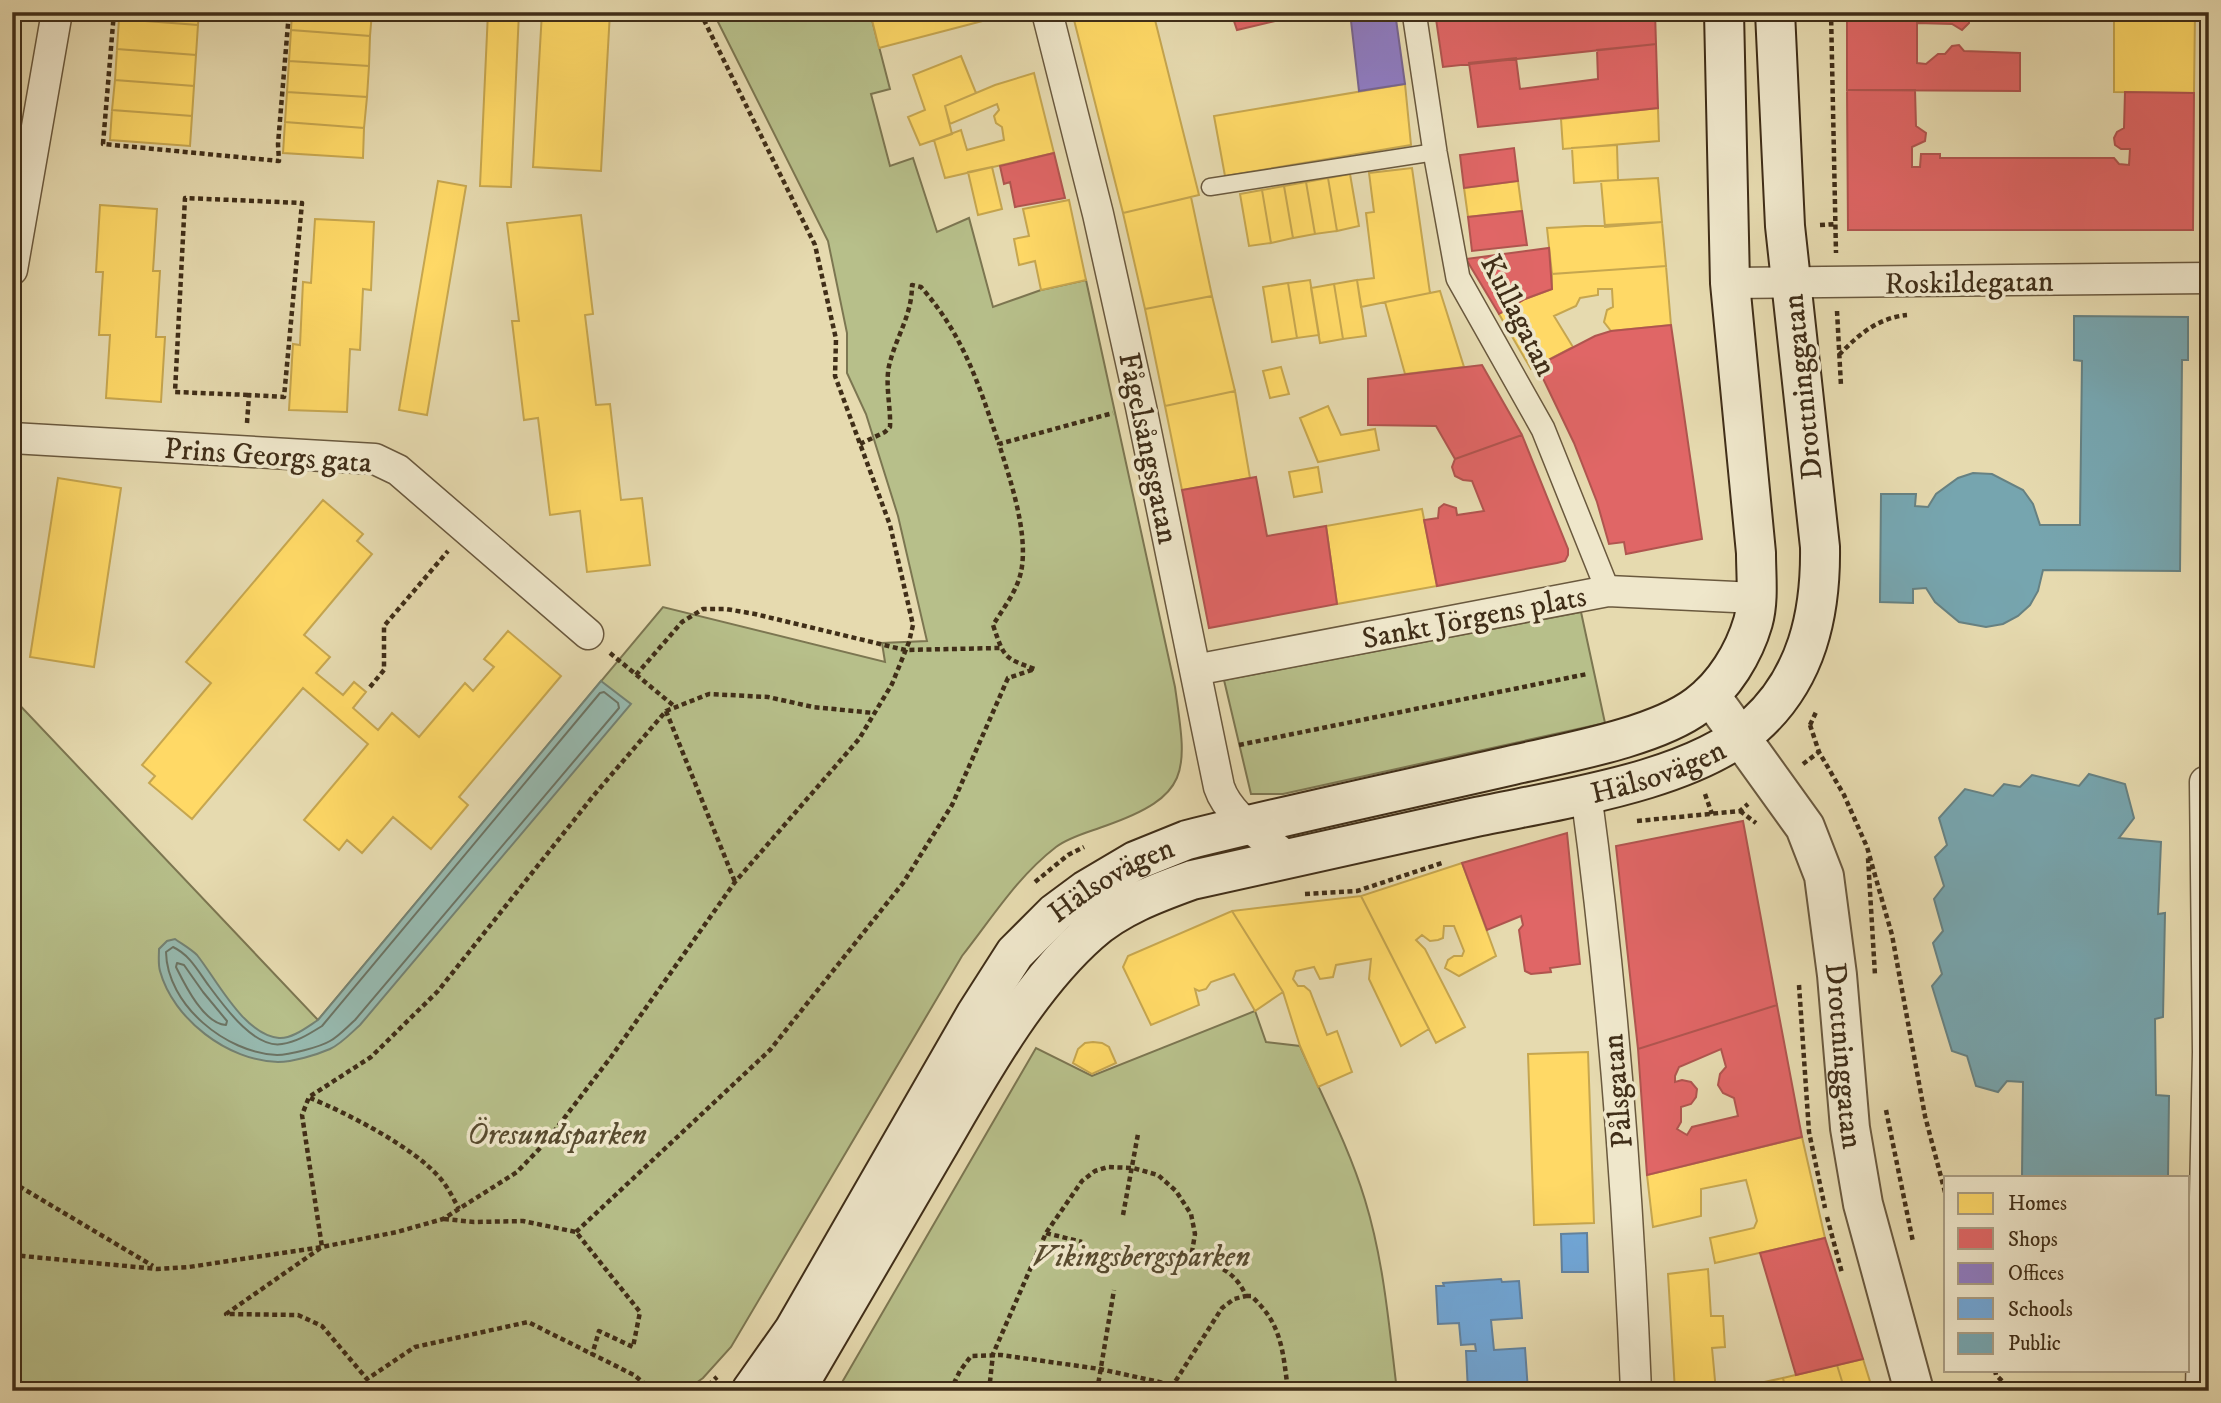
<svg xmlns="http://www.w3.org/2000/svg" width="2221" height="1403" viewBox="0 0 2221 1403" font-family="'IM FELL DW Pica',serif">
<style>
.green{fill:#b7bf8a;stroke:#7c7651;stroke-width:2}
.water{fill:#97bab0;stroke:#748273;stroke-width:2}
.homes{fill:#ffd966;stroke:#c6a64f;stroke-width:2}
.shops{fill:#e06666;stroke:#b0554f;stroke-width:2;fill-rule:evenodd}
.offices{fill:#8e7cc3;stroke:#776590;stroke-width:2}
.schools{fill:#6fa8dc;stroke:#6183a1;stroke-width:2}
.public{fill:#76a5af;stroke:#668182;stroke-width:2}
.lines{fill:none;stroke-linecap:round;stroke-linejoin:round}
.shore{stroke:#6c7464;stroke-width:2}
.service-casing{stroke:#6a593e;stroke-width:19}
.pedestrian-casing{stroke:#6a593e;stroke-width:26}
.minor-casing{stroke:#6a593e;stroke-width:33}
.tertiary-casing{stroke:#6a593e;stroke-width:42}
.secondary-casing{stroke:#402e18;stroke-width:42}
.path{stroke:#402e18;stroke-width:4.5;stroke-dasharray:5 3.5;stroke-linecap:butt}
.service{stroke:#efe7cb;stroke-width:16}
.pedestrian{stroke:#efe7cb;stroke-width:23}
.minor{stroke:#efe7cb;stroke-width:30}
.tertiary{stroke:#efe7cb;stroke-width:38}
.secondary{stroke:#efe7cb;stroke-width:38}
.labels{text-anchor:middle;stroke-width:7;stroke-linejoin:round;paint-order:stroke}
.street-label{font-size:30px;fill:#402e18;stroke:#efe7cb}
.park-label{font-size:30px;font-style:italic;fill:#584b2f;stroke:#efe7cb}
</style>
<rect width="100%" height="100%" fill="#e6daaf"/>
<filter id="stains"><feTurbulence type="fractalNoise" baseFrequency=".00286" numOctaves="4"/><feColorMatrix values="0 0 0 0 .2 0 0 0 0 .09 0 0 0 0 .02 0 0 0 .5 -.17"/></filter>
<radialGradient id="worn" r=".72"><stop offset=".6" stop-color="#630" stop-opacity="0"/><stop offset="1" stop-color="#630" stop-opacity=".3"/></radialGradient>
<path class="green" d="M713,12H870L890,89L871,94L890,166L913,158L937,232L969,218L993,307L1041,290L1086,280L1175,687C1187,771 1193,795 1105,826C1089,832 1069,837 1056,847C1017,877 992,918 962,956L731,1347L703,1378L685,1391H12V697L318,1020L663,607L885,662L882,643L927,641L898,516L866,414L847,373V333L828,241Z
M1581,612L1605,723L1283,794H1251L1224,680Z
M1254,1008L1266,1042L1300,1046C1322,1096 1349,1147 1365,1200C1384,1262 1389,1326 1397,1391H837L1036,1048L1092,1076L1255,1011Z"/>
<path class="water" d="M601,681L631,704L360,1025C351,1033 341,1044 330,1049C316,1055 293,1062 278,1062C228,1061 173,1019 160,971C158,964 159,956 159,949L167,941L175,939C182,944 191,949 197,955C217,980 244,1035 279,1038C292,1039 307,1027 318,1020Z"/>
<path class="homes" d="M119,12H199L198,25L119,19Z
M292,12H372L370,36L291,30Z
M488,12H519L511,187L480,186Z
M542,12H610L601,171L533,167Z
M870,12H1017L879,48Z
M1072,12H1153L1199,195L1123,213Z
M2114,12H2195L2194,93L2114,92Z
M119,19L198,25L196,55L117,49Z
M291,30L370,36L369,66L289,61Z
M117,49L196,55L194,86L115,80Z
M961,56L976,93L945,106L952,134L920,145L908,117L925,110L913,75Z
M289,61L369,66L367,97L287,92Z
M1034,73L1054,153L945,178L934,140L961,130L967,150L1004,140L1002,127L996,123L994,116L999,110L997,104L950,124L945,106L995,85Z
M115,80L194,86L192,116L112,110Z
M1405,84L1411,145L1225,176L1214,116Z
M287,92L367,97L364,128L285,122Z
M1658,108L1659,141L1563,149L1561,119Z
M112,110L192,116L190,146L110,140Z
M285,122L364,128L363,158L283,153Z
M1617,145L1618,180L1574,183L1572,148Z
M992,167L1002,209L978,215L968,172Z
M1412,168L1430,293L1361,307L1357,280L1374,278L1366,213L1374,212L1369,173Z
M1350,174L1359,226L1337,231L1328,178Z
M1328,178L1337,231L1315,234L1306,182Z
M1658,178L1662,222L1605,227L1601,181Z
M438,181L466,186L427,415L399,410Z
M1518,181L1522,211L1468,217L1464,188Z
M1306,182L1315,234L1293,238L1284,186Z
M1284,186L1293,238L1271,243L1262,190Z
M1262,190L1271,243L1249,246L1240,194Z
M1191,197L1212,296L1145,309L1123,213Z
M1069,200L1086,280L1041,290L1035,261L1019,265L1014,239L1029,236L1023,209Z
M100,205L157,209L153,271H160L156,337H165L161,402L106,398L110,335H99L103,272H96Z
M581,215L593,314L585,315L596,405L610,404L621,500L642,498L650,565L587,572L580,511L550,515L538,418L524,420L512,321H519L507,223Z
M315,219L374,222L371,290L363,289L360,350L350,349L347,412L289,410L293,344L300,345L303,282L311,283Z
M1662,222L1666,266L1552,274L1547,228Z
M1666,266L1671,325L1611,331L1604,322L1607,310L1613,307L1612,289H1598V295L1580,298L1576,306L1554,316L1573,347L1531,369L1499,314L1525,299L1552,289V274Z
M1310,280L1319,335L1297,338L1288,283Z
M1357,280L1366,336L1343,339L1334,284Z
M1288,283L1297,338L1272,342L1263,287Z
M1334,284L1343,339L1320,343L1311,288Z
M1440,291L1464,367L1405,374L1385,302Z
M1212,296L1235,391L1165,406L1145,309Z
M1281,367L1289,394L1270,398L1263,371Z
M1235,391L1250,478L1182,490L1165,406Z
M1328,406L1341,435L1375,429L1379,450L1318,462L1300,418Z
M1318,467L1322,492L1294,497L1289,472Z
M58,478L121,488L94,667L30,657Z
M323,500L363,534L357,541L372,554L304,635L330,657L316,673L343,695L354,682L366,692L353,708L378,730L392,713L419,737L465,683L473,691L494,667L484,659L508,631L561,676L459,797L468,805L431,849L393,817L362,853L347,840L339,850L304,820L368,744L303,688L192,819L149,783L155,776L142,765L211,683L186,662Z
M1422,509L1437,586L1337,604L1326,526Z
M1462,863L1496,956L1459,976L1445,968L1448,960L1454,956H1462L1464,951L1454,926H1444L1443,938L1438,940L1430,941L1422,935L1416,940L1425,949L1465,1027L1436,1043L1361,896Z
M1361,896L1429,1029L1401,1046L1369,979L1371,959L1336,965L1333,977L1320,979L1314,967L1296,971L1293,979L1298,986H1304L1310,991L1327,1035L1337,1031L1352,1072L1318,1087L1300,1046L1283,992L1232,911Z
M1232,911L1283,992L1255,1011L1234,974L1211,982L1206,989L1199,991L1195,989L1199,1005L1151,1025L1123,967L1128,956Z
M1093,1042L1102,1043L1109,1047L1116,1063L1092,1074L1073,1063L1078,1049L1085,1043Z
M1588,1052L1594,1223L1534,1225L1528,1054Z
M1802,1137L1825,1238L1715,1263L1710,1238L1754,1228L1757,1221L1746,1180L1701,1189V1216L1653,1227L1647,1175Z
M1708,1269L1711,1316H1723L1725,1347L1712,1348L1716,1391H1675L1668,1274Z
M1863,1359L1873,1391H1845L1837,1365Z
M1837,1365L1845,1391H1786L1783,1378Z
M1783,1378L1786,1391H1757L1755,1384Z"/>
<path class="shops" d="M1231,12H1313L1237,30Z
M1435,12H1655L1656,44L1443,67Z
M1847,12H1969V23L1962,30L1952,24L1917,23V63L1926,64L1938,54H1945L1952,46L1959,45L1964,51L2020,53V91L1847,90Z
M1656,44L1658,108L1478,127L1469,63L1516,58L1520,89L1598,79L1597,50Z
M1847,90H1915L1916,126L1926,133L1925,141L1912,147V167H1920L1921,154H1940V158H2114L2119,164L2129,165L2130,149H2121L2115,145L2114,138L2117,132L2124,128L2125,92L2194,93L2193,230H1848Z
M1514,148L1518,181L1464,188L1460,155Z
M1054,153L1065,198L1015,207L1010,182L1004,184L1000,166Z
M1522,211L1527,245L1472,251L1468,217Z
M1549,248L1552,289L1525,299L1499,314L1466,259Z
M1671,325L1702,539L1626,554L1624,542L1609,544L1597,502L1574,443L1537,366L1595,336L1611,331Z
M1482,365L1522,435L1455,459L1436,426L1368,425V379Z
M1522,435L1568,549V555L1565,561L1557,563L1437,586L1424,520L1438,518L1439,508L1444,504L1456,508L1457,515L1484,511L1472,481L1463,480L1455,476L1452,467L1455,459Z
M1256,477L1267,536L1326,526L1337,604L1209,628L1182,490Z
M1743,821L1777,1005L1638,1049L1616,846Z
M1567,833L1580,964L1550,968L1551,972L1531,974L1525,971L1519,930L1523,925L1521,916L1487,930L1462,863Z
M1777,1005L1802,1137L1647,1175L1638,1049ZM1721,1049L1726,1067L1720,1074L1718,1085L1723,1093L1734,1098L1738,1116L1692,1127L1687,1135L1677,1129L1681,1122V1107L1691,1104L1696,1097L1697,1089L1691,1082L1682,1080L1675,1082V1076L1679,1067Z
M1825,1238L1863,1359L1796,1375L1760,1253Z"/>
<path class="offices" d="M1350,12H1395L1405,84L1359,91Z"/>
<path class="schools" d="M1587,1233L1588,1272H1562L1561,1234Z
M1501,1279L1502,1282L1519,1281L1522,1318L1491,1320L1494,1350L1525,1348L1528,1391H1468L1466,1351H1476L1475,1344L1461,1345L1459,1323L1438,1324L1436,1286H1444L1443,1283Z"/>
<path class="public" d="M2074,316L2188,317V360H2182L2180,571L2043,570L2038,591L2030,605L2018,616L2003,624L1986,627L1959,622L1935,602L1926,588L1913,589V603L1880,602L1881,494H1916L1915,506L1928,507L1936,494L1958,478L1973,473L1992,474L2023,490L2033,504L2040,525H2080L2082,361L2074,360Z
M2089,774L2125,784L2134,818L2119,838L2161,842L2158,914L2165,913L2163,1017L2155,1019L2156,1095L2169,1096L2168,1177H2022L2023,1082L2007,1081L1998,1092L1976,1086L1967,1056L1952,1051L1932,986L1942,974L1933,943L1943,931L1934,899L1944,886L1935,857L1947,845L1939,818L1965,789L1993,796L2004,784L2020,787L2032,775L2079,786Z"/>
<g class="lines">
<path class="shore" d="M600,693L604,692L618,703L619,708L355,1020C347,1027 339,1036 330,1041C320,1047 289,1055 277,1055C226,1053 167,1005 166,952L173,947C190,955 198,971 209,986C224,1006 254,1049 282,1044C297,1042 309,1034 322,1026Z
M177,963L184,965L203,992L227,1021L226,1025C204,1024 185,985 176,967Z"/>
<g class="service-casing">
<path id="service" d="M1210,187L1435,152"/>
</g>
<g class="pedestrian-casing">
<path id="pedestrian" d="M1414,12L1435,152L1458,278L1543,429L1608,591"/>
</g>
<g class="minor-casing">
<path id="minor" d="M1047,12L1098,214L1141,407L1219,787C1229,817 1264,837 1288,858
M12,270L57,12
M1730,283L2209,278
M12,438L375,459L398,470L588,634
M1195,670L1608,591L1756,598
M1586,793C1613,991 1628,1191 1636,1391
M2201,1391L2208,1052L2205,782"/>
</g>
<g class="tertiary-casing">
<g id="tertiary">
<path id="s1" d="M1710,695L1805,827L1824,876L1837,975L1850,1128L1863,1204L1914,1391"/>
</g>
</g>
<g class="secondary-casing">
<g id="secondary">
<path id="s2" d="M751,1391L794,1330L976,1014L1015,953L1055,913L1086,890L1135,861L1187,840C1295,813 1404,790 1513,765C1565,753 1656,737 1698,705C1724,686 1744,653 1753,622C1759,600 1756,576 1756,553L1730,283L1724,12"/>
<path id="s3" d="M795,1391C843,1310 890,1229 937,1148C979,1076 1026,989 1089,933C1118,907 1156,893 1192,880C1286,859 1381,838 1476,817C1560,799 1690,782 1755,725C1807,678 1821,614 1820,547L1785,226L1775,12"/>
</g>
</g>
<path class="path" d="M114,12L103,144L279,161L278,144L289,12
M1831,12L1836,253
M1820,225L1836,224
M1837,311L1841,386
M1839,355C1859,334 1878,318 1907,315
M247,423L249,395L284,397L302,203L185,198L175,392L249,395
M860,444L885,432L890,427C891,408 885,385 889,366C896,336 912,316 912,285L921,287C964,336 978,383 999,444
M610,653L674,706
M636,675L682,622L703,609H726L755,614L905,650L1000,648
M370,687L384,670V626L448,551
M666,711L735,882
M1810,725L1817,710
M1810,725L1819,752L1844,795L1867,847L1892,935L1925,1116L1946,1196
M1239,745L1587,674
M1803,764L1819,752
M1705,794L1712,814
M1740,811L1756,823
M1637,821L1740,811L1748,804
M1868,858L1875,975
M1035,882L1068,855L1084,847
M1305,894L1357,891L1442,863
M1799,985L1809,1132L1825,1208
M310,1098C347,1113 413,1147 439,1177C448,1187 453,1198 459,1209
M1886,1110L1913,1242
M12,1182L153,1266
M1123,1215L1138,1134
M1827,1217L1842,1273
M444,1219L474,1222L523,1221L576,1232L640,1312L633,1347L599,1331L592,1355
M576,1232L770,1050L903,883L952,805L1008,678L1035,669C1003,658 1004,657 993,625C1003,609 1017,591 1021,572C1029,534 1010,479 999,444L1113,413
M1046,1233L1082,1242
M12,1255L157,1269L189,1267L322,1247L397,1232L443,1219L517,1172L546,1142L611,1057L735,882L859,739L892,684L909,642L913,625L890,525L835,376L836,339L815,245L700,12
M1157,1257C1192,1259 1230,1258 1246,1296L1234,1299L1222,1308L1173,1385
M1246,1296H1251C1282,1323 1283,1352 1288,1391
M1995,1370L1996,1375L2012,1391
M653,1391L634,1375L528,1322L415,1347L367,1379L322,1326L298,1315L226,1314L322,1247L302,1115L309,1097L371,1057L438,991L594,795L666,711L709,694L768,697L813,707L874,713
M702,1391L717,1377
M950,1391L960,1371L971,1356L1001,1355L1100,1369L1173,1385L1176,1391
M989,1391L993,1354L1046,1233L1082,1181L1095,1171L1108,1167L1133,1168L1158,1175L1176,1191L1191,1214L1195,1234L1191,1258
M1097,1391L1114,1290"/>
<use href="#service" class="service"/>
<use href="#pedestrian" class="pedestrian"/>
<use href="#minor" class="minor"/>
<use href="#tertiary" class="tertiary"/>
<use href="#secondary" class="secondary"/>
</g>
<g class="labels">
<g class="street-label">
<text transform="translate(1969 282) rotate(-1)" y="10">Roskildegatan</text>
<text transform="translate(1519 315) rotate(63)" y="10">Kullagatan</text>
<text transform="translate(1802 387) rotate(-96)" y="10">Drottninggatan</text>
<text transform="translate(1149 448) rotate(78)" y="10">Fågelsångsgatan</text>
<text transform="translate(268 455) rotate(4)" y="10">Prins Georgs gata</text>
<text transform="translate(1474 617) rotate(-11)" y="10">Sankt Jörgens plats</text>
<text dy="10" stroke="none"><textPath href="#s3" startOffset="1141">Hälsovägen</textPath></text>
<text dy="10" stroke="none"><textPath href="#s2" startOffset="634">Hälsovägen</textPath></text>
<text dy="10" stroke="none"><textPath href="#s1" startOffset="396">Drottninggatan</textPath></text>
<text transform="translate(1617 1091) rotate(-95)" y="10">Pålsgatan</text>
</g>
<g class="park-label">
<text x="557" y="1144">Öresundsparken</text>
<text x="1141" y="1266">Vikingsbergsparken</text>
</g>
</g>
<rect width="2221" height="1403" fill="none" stroke="#e6daaf" stroke-width="42"/>
<rect x="14" y="14" width="2193" height="1375" fill="none" stroke="#402e18" stroke-width="3.5"/>
<rect x="21" y="21" width="2179" height="1361" fill="none" stroke="#402e18" stroke-width="2"/>
<rect x="1944" y="1176" width="245" height="196" fill="#efe7cb" stroke="#a99d83" stroke-width="2"/>
<rect x="1958" y="1193" width="35" height="21" fill="#ffd966" stroke="#a99d83" stroke-width="2"/>
<text x="2008" y="1210" font-size="21" fill="#402e18">Homes</text>
<rect x="1958" y="1228" width="35" height="21" fill="#e06666" stroke="#a99d83" stroke-width="2"/>
<text x="2008" y="1246" font-size="21" fill="#402e18">Shops</text>
<rect x="1958" y="1263" width="35" height="21" fill="#8e7cc3" stroke="#a99d83" stroke-width="2"/>
<text x="2008" y="1280" font-size="21" fill="#402e18">Offices</text>
<rect x="1958" y="1298" width="35" height="21" fill="#6fa8dc" stroke="#a99d83" stroke-width="2"/>
<text x="2008" y="1316" font-size="21" fill="#402e18">Schools</text>
<rect x="1958" y="1333" width="35" height="21" fill="#76a5af" stroke="#a99d83" stroke-width="2"/>
<text x="2008" y="1350" font-size="21" fill="#402e18">Public</text>
<rect width="100%" height="100%" filter="url(#stains)"/>
<rect width="100%" height="100%" fill="url(#worn)"/>
</svg>
